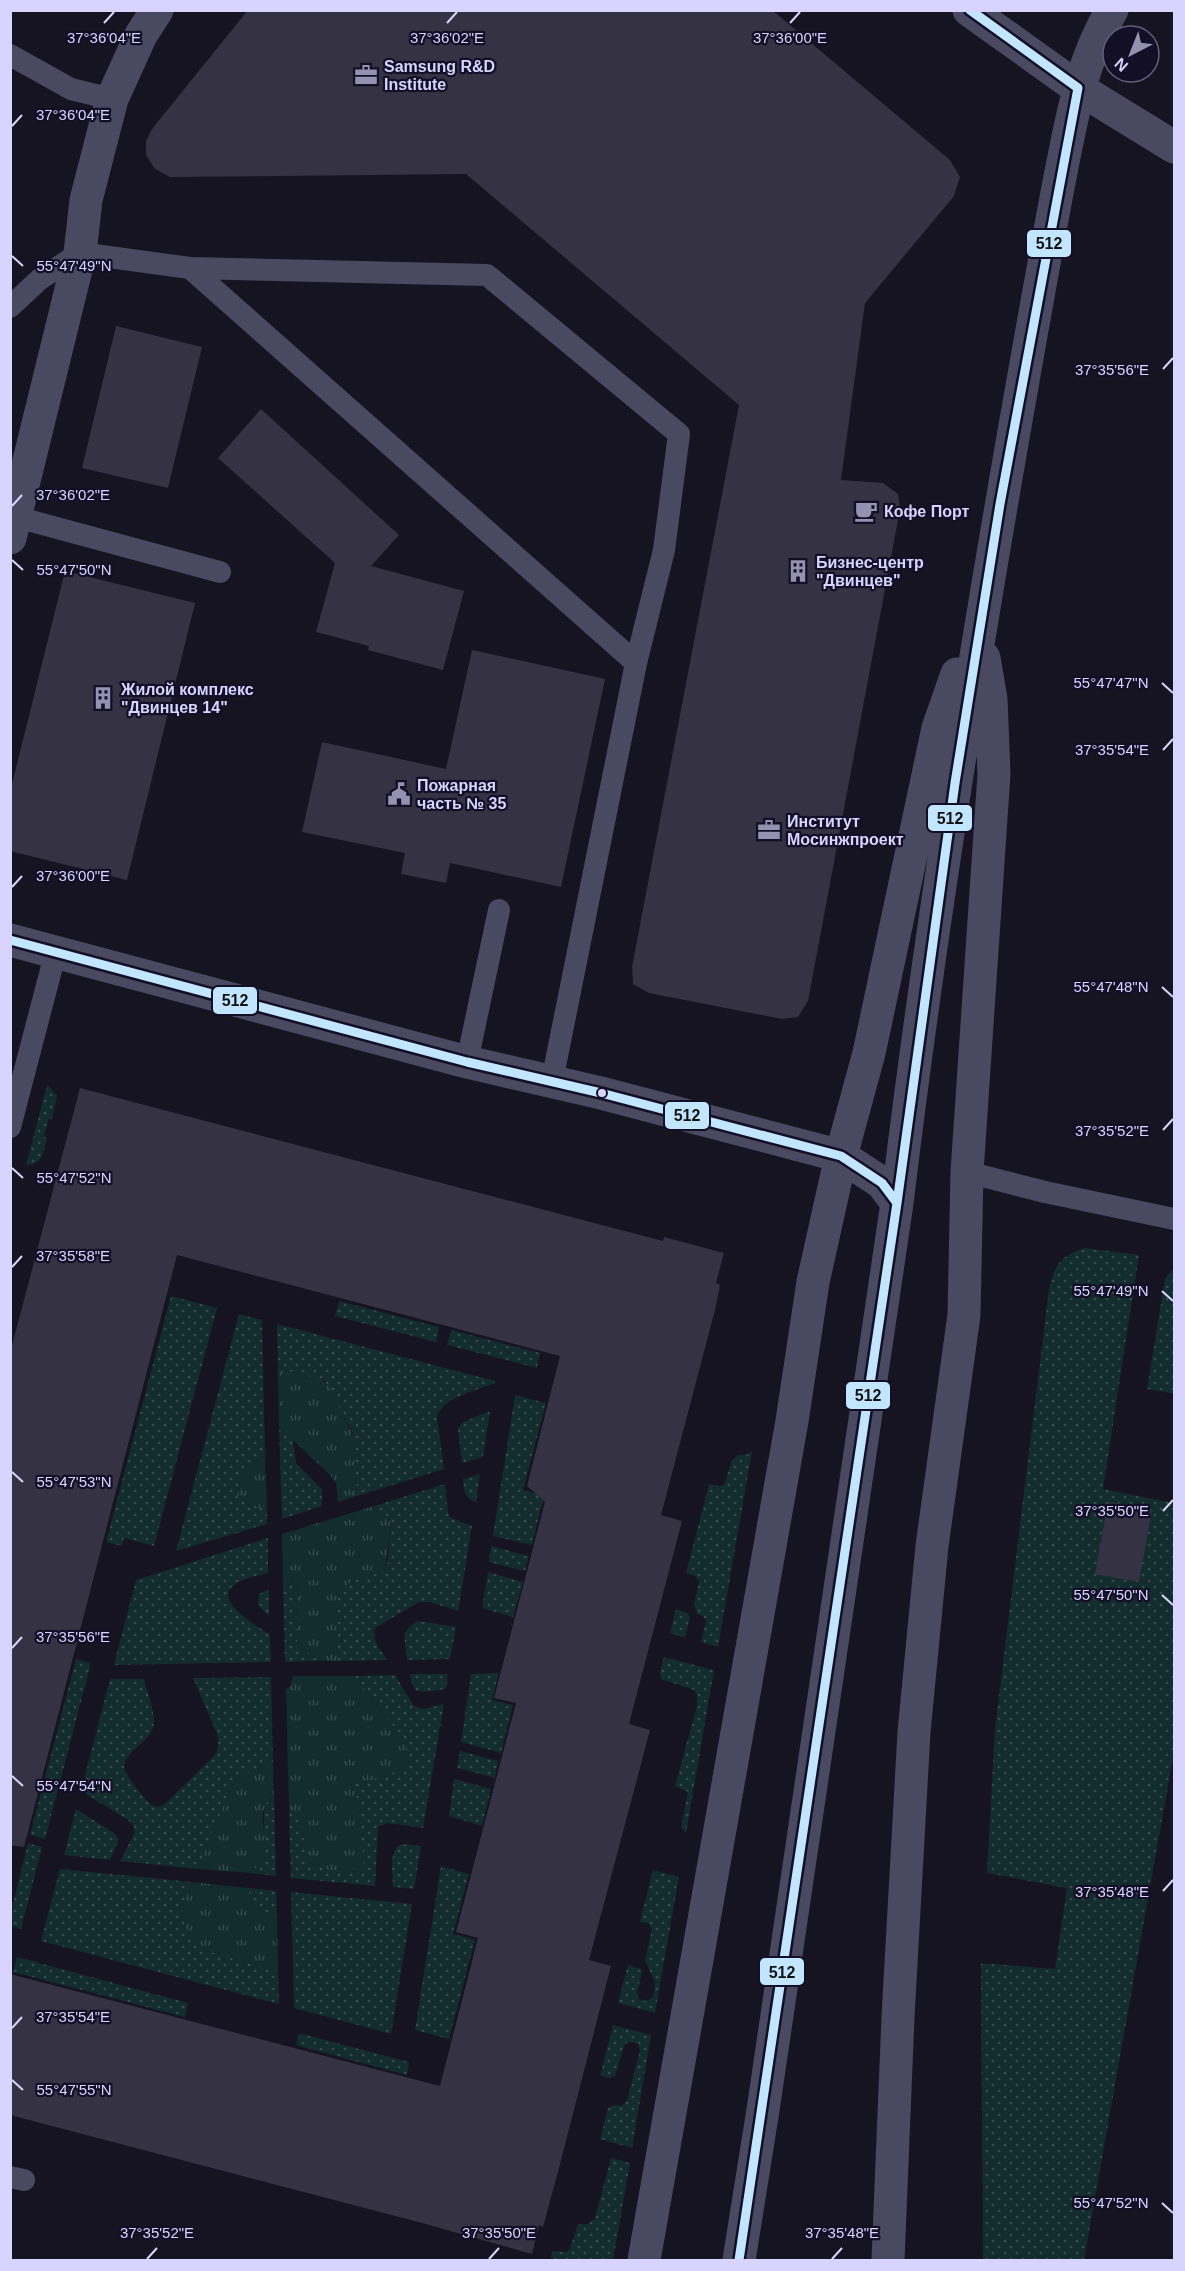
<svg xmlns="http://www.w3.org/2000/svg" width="1185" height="2271" viewBox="0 0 1185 2271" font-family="Helvetica,sans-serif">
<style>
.grass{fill:url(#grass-dots)}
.park{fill:url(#park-tufts)}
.building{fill:#343243}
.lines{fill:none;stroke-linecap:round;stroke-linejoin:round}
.service{stroke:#4a4962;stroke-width:22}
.minor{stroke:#4a4962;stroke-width:33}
.tertiary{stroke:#4a4962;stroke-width:33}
.bus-1-casing{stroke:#130f26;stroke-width:14}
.bus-1{stroke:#c2e6ff;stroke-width:9}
.ticks{fill:none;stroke:#d9d4ff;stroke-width:2}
.bus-dot{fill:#d9d4ff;stroke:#130f26;stroke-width:2}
.labels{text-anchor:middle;stroke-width:4.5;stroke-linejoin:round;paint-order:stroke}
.poi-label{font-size:16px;font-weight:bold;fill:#d9d4ff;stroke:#130f26;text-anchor:start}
.ticks-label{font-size:15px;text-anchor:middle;fill:#d9d4ff;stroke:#130f26;stroke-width:4.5;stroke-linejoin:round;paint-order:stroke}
.line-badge{stroke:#130f26;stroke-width:2}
.pale-badge-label{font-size:16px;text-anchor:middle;font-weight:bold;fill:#111}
</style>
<defs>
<pattern id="grass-dots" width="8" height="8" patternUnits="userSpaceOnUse" patternTransform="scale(1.5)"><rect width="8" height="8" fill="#132c2d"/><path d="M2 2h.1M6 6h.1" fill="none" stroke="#354a4c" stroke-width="1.8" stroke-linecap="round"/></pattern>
<pattern id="park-tufts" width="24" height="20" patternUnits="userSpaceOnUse" patternTransform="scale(1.5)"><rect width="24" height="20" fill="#132c2d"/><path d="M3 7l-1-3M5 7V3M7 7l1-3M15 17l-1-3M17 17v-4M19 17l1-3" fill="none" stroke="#354a4c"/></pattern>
</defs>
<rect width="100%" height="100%" fill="#161421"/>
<path class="grass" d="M47,1085L57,1095L52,1119L49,1118L44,1137L47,1138C43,1152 43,1165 26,1165Z
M1085,1248L1139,1255L1103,1489L1174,1503V1752L1084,2260H983L981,1963L1055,1969L1067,1888L987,1873L995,1729L1049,1289C1055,1264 1060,1256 1085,1248Z
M1174,1268V1394L1147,1389L1165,1279Z
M171,1296L217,1308L154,1546L124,1538L122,1546L106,1542Z
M339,1301L439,1327L436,1342L335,1316Z
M239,1314L262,1320L265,1456L243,1469L237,1496L255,1509L267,1506V1524L176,1551Z
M277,1324L495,1381V1383C478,1390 441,1398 437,1417L444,1469L357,1496L354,1435L325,1381L278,1368Z
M451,1330L540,1353L537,1368L447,1345Z
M515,1395L546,1403L523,1490L544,1496L532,1545L493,1536Z
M490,1411L483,1457L462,1463L458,1429L463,1422Z
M279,1427L293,1439L296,1463L322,1489V1506L282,1519Z
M752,1451L718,1647L701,1642L706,1621L703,1616L697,1614L694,1604L699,1582L695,1576L686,1573L709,1484L719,1486L724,1485L732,1460L738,1455H746Z
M480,1474L476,1502C464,1498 464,1490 463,1479Z
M445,1484L448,1513L451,1518L472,1526L458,1611L430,1602H419L375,1628C371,1640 381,1650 387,1660L338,1661L337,1602L339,1591C350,1576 373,1577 387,1565L391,1526L390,1518L371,1507Z
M268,1538V1573C258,1576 241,1578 233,1586C214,1602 258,1626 270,1635L271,1662L114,1665L136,1580Z
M491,1546L529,1556L525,1571L489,1562Z
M488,1572L523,1582L513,1617L482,1608Z
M296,1580L297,1641L300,1647L320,1661L285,1662L283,1584Z
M269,1589V1617L258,1605L259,1594Z
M676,1609L687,1613L690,1617L685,1638L670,1633Z
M418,1621L456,1627L450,1659L407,1660L404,1634L410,1626Z
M664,1657L714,1670L686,1833L681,1827L688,1792L675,1786L697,1706V1696L694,1690L661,1679L660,1673Z
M76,1659L91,1663L45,1839L30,1835Z
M499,1673L492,1700L513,1705L501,1753L461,1742L471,1674Z
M410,1674H448L446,1689L424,1692L416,1691L412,1684Z
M395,1675L414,1706L423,1709L444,1704L423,1828L387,1823L378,1827L375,1886L291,1878L289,1810C315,1827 295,1846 313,1865L355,1872L363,1865L355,1784L372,1780L404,1740L354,1676Z
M271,1677L273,1764L242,1775L232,1785L198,1869L120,1861L134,1834V1826L128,1820L81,1791L110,1679H144C147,1692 154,1708 154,1721C154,1742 125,1748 124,1768C127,1776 147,1805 156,1807C160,1807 161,1806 165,1804L213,1757C220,1749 219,1741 216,1731L193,1678Z
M460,1751L498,1761L495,1778L457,1768Z
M454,1779L491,1789L482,1826L449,1816Z
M274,1797L276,1876L251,1873L264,1853V1805Z
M76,1809L114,1833L119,1839L110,1860L64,1855Z
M28,1843L42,1847L21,1929L11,1926V1911Z
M401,1844L421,1846L414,1889L393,1887C393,1874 388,1851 401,1844Z
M441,1866L469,1874L453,1934L475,1940L449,2039L415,2030Z
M60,1869L192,1882C184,1903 177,1911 189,1932C193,1939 196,1945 203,1950L278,1970L279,2004L41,1941Z
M653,1870L679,1877L655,2013L618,2003L628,1965L641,1969L642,1972L637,1992L639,1999L646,2001L653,1997L655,1982L645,1961L652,1929L648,1923L640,1922Z
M248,1888L276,1891L277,1915C258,1914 251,1906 248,1888Z
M291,1892L412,1904L391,2034L294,2008Z
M17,1957L188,2003L185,2017L13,1972Z
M613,2025L651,2035L632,2148L600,2139L608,2108L613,2105L622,2106L627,2100L640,2051L638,2043L628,2042L624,2046L615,2076L609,2078L600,2076Z
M299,2033L409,2062L407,2075L296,2045Z
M611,2158L630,2163L613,2260H559L551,2258L552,2251L567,2252L570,2248L578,2224H588L595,2218Z"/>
<path class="park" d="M278,1368L322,1380L330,1387L355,1440L357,1496L338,1502L336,1483L331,1476L279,1427Z
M265,1456L267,1506L255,1509L237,1496L243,1469Z
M371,1507L390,1518L391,1526L385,1568L378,1573L352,1581L339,1591L337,1602L338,1661H320L300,1647L297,1640L296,1580L283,1584L282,1534Z
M293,1676H354L404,1740L407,1747L409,1767L372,1780L355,1784L364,1861L361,1869C353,1874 343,1871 334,1870C284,1865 320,1831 289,1810L286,1689L290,1687Z
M273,1764L274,1797C253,1809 269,1834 264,1854C262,1861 255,1868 251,1873L198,1869L232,1785L242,1775Z
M192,1882L248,1888C251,1906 258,1914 277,1915L278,1970L203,1950C197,1946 195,1942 191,1936C176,1911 183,1907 192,1882Z"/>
<path class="building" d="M248,10H772L950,160L960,177L954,196L865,303L841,480L883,483L898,494L900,509L808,1001L798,1017L782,1019L649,993L633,984L632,967L739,405L466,174L170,177L155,169L146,155V141L152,129Z
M116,326L202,347L168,488L82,468Z
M261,409L399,535L371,566L464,591L443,670L368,650L369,646L316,632L335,563L218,458Z
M65,571L195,603L127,880L10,851V792Z
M472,650L605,679L561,887L450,863L446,883L401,874L405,853L302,832L322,742L446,769Z
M80,1088L598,1224L663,1241L664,1237L724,1253L716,1283L720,1285L715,1310L661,1515L682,1521L629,1724L650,1730L589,1960L611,1966L559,2168L543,2227L539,2225L532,2254L422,2223L10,2115V1974L440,2086L478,1938L456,1932L516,1703L494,1698L545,1502L527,1486L560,1356L177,1255L24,1847L10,1845V1353Z
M1108,1502L1152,1509L1139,1582L1095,1574Z"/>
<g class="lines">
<path class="service" d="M10,55L71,89L112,99
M190,268L636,663L552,1081
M10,307L40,279L80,253L190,268L487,275L679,434L664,550L636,663
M16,517L220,572
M467,1062L499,910
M10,1127L56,951
M967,1172L1045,1192L1174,1219
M10,2177L24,2180"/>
<path class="minor" d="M1078,88L1174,147
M10,538L80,253L86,200L112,99L141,35L157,10"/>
<path class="tertiary" d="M969,10L1078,88
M10,940L467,1062L601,1093L841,1156L882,1183L897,1203
M644,2260L792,1421L813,1282L841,1156L869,1053L938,728L957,674
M739,2260L763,2110L897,1203C931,920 977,639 1027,358C1038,296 1049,234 1061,172C1072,116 1082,60 1112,10
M888,2260L898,2017L914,1732L932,1546L964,1315L967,1172L994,774L991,699L984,658"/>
<g class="bus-1-casing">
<path id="bus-1" d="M10,940L467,1062L601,1093L841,1156L882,1183L897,1203
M739,2260L897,1203L955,783L1000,504L1078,88L970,10"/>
</g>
<use href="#bus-1" class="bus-1"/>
</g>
<path class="ticks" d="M104,23L114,12M447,23L457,12M790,23L800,12M12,126L22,115M12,256L23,266M1163,369L1173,358M12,506L22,495M12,560L23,570M1162,683L1173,693M1163,750L1173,739M12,887L22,876M1162,987L1173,997M1163,1130L1173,1119M12,1168L23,1178M12,1267L22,1256M1162,1291L1173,1301M12,1472L23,1482M1163,1511L1173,1500M1162,1595L1173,1605M12,1648L22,1637M12,1776L23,1786M1163,1891L1173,1880M12,2028L22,2017M12,2080L23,2090M1162,2203L1173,2213M147,2259L157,2248M489,2259L499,2248M832,2259L842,2248"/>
<defs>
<g id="office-bare" transform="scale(1.8)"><path d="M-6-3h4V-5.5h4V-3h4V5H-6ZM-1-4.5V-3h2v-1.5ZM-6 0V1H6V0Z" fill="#9591b1" stroke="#130f26" stroke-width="2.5" paint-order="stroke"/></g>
<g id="cafe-bare" transform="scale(1.8)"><path d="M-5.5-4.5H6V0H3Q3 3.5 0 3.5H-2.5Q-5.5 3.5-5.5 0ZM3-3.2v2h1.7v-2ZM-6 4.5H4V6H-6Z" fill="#9591b1" stroke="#130f26" stroke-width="2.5" paint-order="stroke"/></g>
<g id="building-bare" transform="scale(1.8)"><path d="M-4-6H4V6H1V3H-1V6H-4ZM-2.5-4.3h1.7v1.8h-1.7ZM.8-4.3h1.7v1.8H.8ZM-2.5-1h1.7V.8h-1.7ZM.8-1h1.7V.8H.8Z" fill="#9591b1" stroke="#130f26" stroke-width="2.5" paint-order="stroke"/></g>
<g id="civic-bare" transform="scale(1.8)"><path d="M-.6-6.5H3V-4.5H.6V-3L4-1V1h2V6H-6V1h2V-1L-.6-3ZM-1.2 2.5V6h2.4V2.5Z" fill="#9591b1" stroke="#130f26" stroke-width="2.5" paint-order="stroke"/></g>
</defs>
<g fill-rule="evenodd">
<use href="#office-bare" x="366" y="75"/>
<use href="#cafe-bare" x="866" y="511"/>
<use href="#building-bare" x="798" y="571"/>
<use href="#building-bare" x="103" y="698"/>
<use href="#civic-bare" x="399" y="794"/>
<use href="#office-bare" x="769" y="830"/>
</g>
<circle class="bus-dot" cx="602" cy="1093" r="5"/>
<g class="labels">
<g class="poi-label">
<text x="384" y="72">Samsung R&amp;D<tspan x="384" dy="18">Institute</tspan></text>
<text x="884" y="517">Кофе Порт</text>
<text x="816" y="568">Бизнес-центр<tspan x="816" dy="18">"Двинцев"</tspan></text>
<text x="121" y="695">Жилой комплекс<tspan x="121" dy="18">"Двинцев 14"</tspan></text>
<text x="417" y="791">Пожарная<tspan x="417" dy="18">часть № 35</tspan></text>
<text x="787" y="827">Институт<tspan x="787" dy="18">Мосинжпроект</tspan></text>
</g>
</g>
<g class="ticks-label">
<text x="104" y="43">37°36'04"E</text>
<text x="447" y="43">37°36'02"E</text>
<text x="790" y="43">37°36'00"E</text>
<text x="73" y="120">37°36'04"E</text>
<text x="74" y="271">55°47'49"N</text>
<text x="1112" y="375">37°35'56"E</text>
<text x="73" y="500">37°36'02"E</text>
<text x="74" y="575">55°47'50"N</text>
<text x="1111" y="688">55°47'47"N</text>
<text x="1112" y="755">37°35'54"E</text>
<text x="73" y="881">37°36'00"E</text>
<text x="1111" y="992">55°47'48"N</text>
<text x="1112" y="1136">37°35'52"E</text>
<text x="74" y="1183">55°47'52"N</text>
<text x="73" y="1261">37°35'58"E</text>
<text x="1111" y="1296">55°47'49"N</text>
<text x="74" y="1487">55°47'53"N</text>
<text x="1112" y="1516">37°35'50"E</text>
<text x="1111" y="1600">55°47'50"N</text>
<text x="73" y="1642">37°35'56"E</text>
<text x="74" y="1791">55°47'54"N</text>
<text x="1112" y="1897">37°35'48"E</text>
<text x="73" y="2022">37°35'54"E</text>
<text x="74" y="2095">55°47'55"N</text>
<text x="1111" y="2208">55°47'52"N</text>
<text x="157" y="2238">37°35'52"E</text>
<text x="499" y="2238">37°35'50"E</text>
<text x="842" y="2238">37°35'48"E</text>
</g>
<g class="line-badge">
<rect x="1026" y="229" width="46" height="29" rx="6" fill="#c2e6ff"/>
<rect x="927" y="804" width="46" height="28" rx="6" fill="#c2e6ff"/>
<rect x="212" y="986" width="46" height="29" rx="6" fill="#c2e6ff"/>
<rect x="664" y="1101" width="46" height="29" rx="6" fill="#c2e6ff"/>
<rect x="845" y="1381" width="46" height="29" rx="6" fill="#c2e6ff"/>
<rect x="759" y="1957" width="46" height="29" rx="6" fill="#c2e6ff"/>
</g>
<g class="pale-badge-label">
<text x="1049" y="249">512</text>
<text x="950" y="824">512</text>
<text x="235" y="1006">512</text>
<text x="687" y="1121">512</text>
<text x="868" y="1401">512</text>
<text x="782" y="1978">512</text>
</g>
<rect width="1185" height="2271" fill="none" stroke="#d9d4ff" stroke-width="24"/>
<g transform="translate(1131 54) rotate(222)"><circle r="28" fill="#130f26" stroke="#625e7d" stroke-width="1.5"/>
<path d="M0-4.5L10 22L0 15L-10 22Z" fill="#9591b1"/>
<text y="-9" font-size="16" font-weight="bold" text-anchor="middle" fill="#d9d4ff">N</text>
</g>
</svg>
